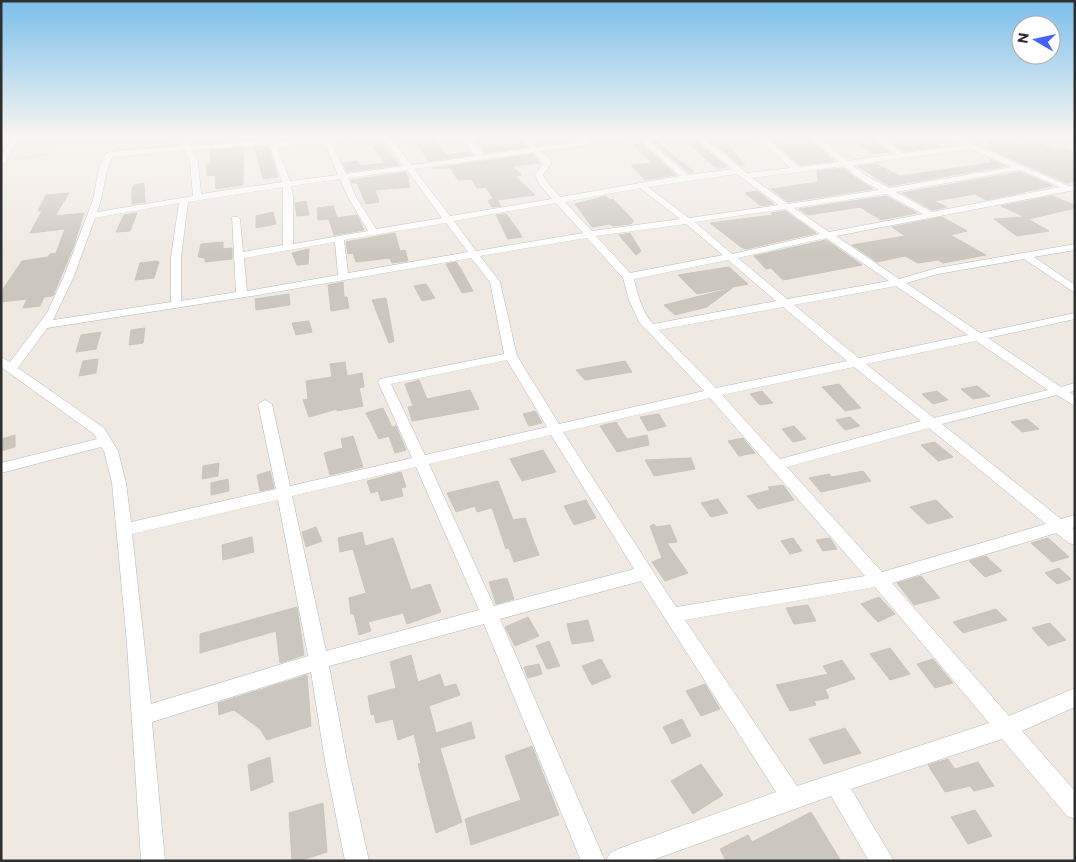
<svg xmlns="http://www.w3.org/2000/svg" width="1076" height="862" viewBox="0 0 1076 862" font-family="Commissioner,sans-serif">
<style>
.building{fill:#cbc7bf;stroke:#cbc5ba}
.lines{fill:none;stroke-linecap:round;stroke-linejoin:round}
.minor-casing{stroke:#b4b7c1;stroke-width:1}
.path{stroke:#c9c9c9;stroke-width:1;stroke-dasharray:2.5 1;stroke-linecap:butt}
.minor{fill:#fff;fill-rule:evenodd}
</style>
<rect width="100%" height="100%" fill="#efe9e1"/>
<path class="building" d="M490,136H517L526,147L485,153L482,150H485L474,138Z
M625,136H634L676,175L645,180L631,165L652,163Z
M646,136H650L694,172L689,173Z
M806,136L807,137L834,161L800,165L771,139Z
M883,136H892L898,140L932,139L942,147L903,151Z
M870,137V138L890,152L873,154L853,140Z
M1022,137L1056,150L1061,148L1075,152V181L1067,183L989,149L988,141Z
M434,138L446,155L470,152L472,155L429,161L414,140Z
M710,140H724L745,165L741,166Z
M687,141H696L727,167L718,168L710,163Z
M382,142L399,165L347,172L343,163L357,161L360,166L385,163L374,147Z
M268,146L278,177L263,179L255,147Z
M244,148L243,185L216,189L215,175L207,176L206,164H211L210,150Z
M533,154L540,163L512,166L522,175L515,176L535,195L497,200L501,206L492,207L488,201L493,198L486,187L477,188L472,179L458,180L450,168H434Z
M990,159L1006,166L889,186L857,166L876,164L900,176L990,163Z
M843,168L860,181L873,189L788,202L771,189L818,182L817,171Z
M405,172L408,177L410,187L375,190L379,202L366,204L357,183H352L351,180Z
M1020,172L1053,186L986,200L975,194L934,201L947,207L932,210L902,193Z
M144,183L145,202L132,204V189L134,185Z
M757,191L774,204L761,206L745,193Z
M69,193L55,216L84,213L74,245L53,296L44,297L40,306L23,308L27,299L1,302V292L22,261L48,257L50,254L56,253L65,229L30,233L42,211H38L46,195Z
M606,196L610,200L613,199L634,221L631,224L612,226L610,224L592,227L575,204Z
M886,196L917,213L881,220L860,207L808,215L799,209Z
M1052,196L1075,205V208L1029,219L1001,206Z
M306,201L309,215L297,216L295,203Z
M333,206L337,218L318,220L317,208Z
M785,211L816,233L746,249L741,247L710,223L773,215L771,213Z
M273,212L276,224L256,228V216Z
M137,213L130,231L116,232L124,215Z
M506,214L518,230L522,237L508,239L496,215Z
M357,215L364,230L334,235L329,219Z
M942,217L967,231L950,235L986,255L943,263L938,260L918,263L905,256L877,262L852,245L905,236L892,227Z
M1024,217L1049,231L1017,236L994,219Z
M395,233L400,251L405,250L408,261L392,263L390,258L356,262L353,253L348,254L346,242Z
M630,233L641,251L636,255L619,235Z
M826,240L862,265L783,280L771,268L766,269L754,256Z
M223,242V249L232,248V259L205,262V258L198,257L201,244Z
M309,249L308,264L297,265L292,253Z
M156,261L159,262L154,278L135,280L140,263Z
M456,262L461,269L473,291L462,293L446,264Z
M729,267L748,284L697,294L678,275Z
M343,282L344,297H347L349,308L331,311L328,285Z
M426,284L435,298L422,301L414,286Z
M732,288L707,307L675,315L664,305Z
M289,294L290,305L256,310L255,299Z
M386,298L394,341L389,343L372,300Z
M309,321L312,332L296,335L292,323Z
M145,328L143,343L129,345L131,330Z
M101,332L96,349L76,352L81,335Z
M98,359L96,373L79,376L83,361Z
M625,361L632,372L585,380L576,370Z
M345,362L347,376L362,373L364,387L359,388L363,406L337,411V409L309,417L303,400L308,399L306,381L332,377L330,364Z
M419,380L427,399L470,390L479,409L412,421L408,407L413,406L405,384Z
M839,384L861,408L845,411L822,387Z
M977,386L990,396L973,399L961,389Z
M762,391L773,403L760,405L750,394Z
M937,391L948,400L933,404L922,394Z
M383,408L392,427L396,426L406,450L395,453L389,436L379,439L366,413Z
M535,411L542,423L529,426L523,414Z
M659,414L666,426L648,431L640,417Z
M850,417L860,426L845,430L836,420Z
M1027,419L1039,429L1022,432L1011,422Z
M616,422L627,439L647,435L649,445L617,452L600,426Z
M794,426L806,439L793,442L782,429Z
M15,435V447L1,451V439Z
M353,436L363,467L330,475L324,453L343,448L341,439Z
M743,438L755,453L739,456L728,441Z
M935,442L953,457L938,461L921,445Z
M543,450L556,472L522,481L510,459Z
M691,458L695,469L654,476L645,460Z
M219,463L218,476L202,479L203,466Z
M270,471L274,488L260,491L257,475Z
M863,471L871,481L821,492L809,478L829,474L832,477Z
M401,472L406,487L401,488L403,496L381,501L378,491L371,493L367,481Z
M228,479L229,491L211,495V483Z
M498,481L513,520L525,518L539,555L514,562L509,548L506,549L492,508L477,512L475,506L456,512L447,493Z
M783,485L794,500L758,509L747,496L770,490L768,487Z
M718,499L728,513L711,517L701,503Z
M586,500L596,518L574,525L564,506Z
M936,500L953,517L928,524L910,507Z
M654,524L656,527L670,525L677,542L667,543L688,573L665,581L652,562L662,558L650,526Z
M316,527L322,541L306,547L302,532Z
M362,532L365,546L393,538L411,590L430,584L441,612L407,624L403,613L368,622L371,631L359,635L354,614H351L349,598L366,593L353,549L340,552L338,538Z
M252,537L254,552L223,560L222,545Z
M793,538L802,551L790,554L781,541Z
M830,538L837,549L823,551L816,540Z
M1048,538L1069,557L1052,562L1031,543Z
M986,556L1002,571L985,577L969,561Z
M1059,568L1071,579L1057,584L1045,573Z
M921,576L940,598L914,605L897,583Z
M507,578L514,599L496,604L489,582Z
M879,597L895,614L878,622L861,604Z
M808,605L816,621L794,624L786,608Z
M297,607L304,655L280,663L276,631L200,653V634Z
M996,609L1007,620L963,633L953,622Z
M528,617L539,636L515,646L505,627Z
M588,620L594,641L572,644L567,624Z
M1050,623L1066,640L1048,646L1032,628Z
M549,641L560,666L547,669L536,646Z
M890,648L910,674L890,680L870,654Z
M411,655L418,682L440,674L444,687L456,684L460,695L429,706L436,733L471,722L475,738L440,748L462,822L436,833L418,764L421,763L414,734L398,740L393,719L376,723L374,714L371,715L368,696L396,688L390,662Z
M601,659L611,677L592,685L582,666Z
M933,659L953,683L935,688L917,664Z
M842,660L855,679L825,689L829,698L814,701L816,705L790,711L776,685L828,674L823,666Z
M539,664L542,674L528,678L524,667Z
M307,675L311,726L267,740L260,729L234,710L219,715L218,703Z
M705,684L720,709L701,716L686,691Z
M682,719L691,736L672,744L663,727Z
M845,728L861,753L824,764L809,739Z
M532,746L559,815L471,845L465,819L521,800L505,756Z
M270,757L273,782L251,791L248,765Z
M948,759L955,769L978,762L994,786L974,791L970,786L945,792L928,765Z
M701,764L723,795L693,814L671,781Z
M323,803L327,852L299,861H292L289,813Z
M975,810L992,836L968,844L951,817Z
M811,812L841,861H726L720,849L748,835L752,842Z"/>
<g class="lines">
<g class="minor-casing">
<path id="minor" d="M13,136H20L5,163L1,165V156Z
M184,136H192L190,146L267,140L265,136H273L275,142L321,136H349L330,140L346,174L403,166L382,136H389L411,165L476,156L459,136H466L484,155L530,148L519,136H526L537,147L581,141L582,139L580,136H587L590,139L586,145L541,151L549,158L551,164L543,175L547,182L560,197L680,176L636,136H643L688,175L732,169L693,136H701L747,173L791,168L756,136H764L799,167L839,162L808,136H816L847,161L895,154L871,136H879L903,153L963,146L944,136H954L1069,186L1075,185V190L836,236L899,279L937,268L1075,244V250L1034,257L1075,285V293L1024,259L938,274L906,283L980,333L1075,313V319L988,338L1061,387L1075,383V391L1069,392L1075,396V406L1057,395L942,424L1061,519L1075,515V527L1072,528L1075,530V545L1069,543L1056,533L892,583L1009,716L1075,688V707L1022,731L1075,791V819L1067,816L1002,739L851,789L894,861H869L831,796L650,861H606L610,853L618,849L776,792L641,581L500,619L605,861H581L484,624L329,666L347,761L369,861H345L325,761L311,672L152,722L165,861H141L127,644L112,483L104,451L101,447L1,473V463L97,439L94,434L1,367V357L10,362L47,313L64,276L93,200L99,168L106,153L117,151L182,146ZM324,141L338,175L290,181L277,147ZM269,144L282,182L201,194L198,162L191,150ZM971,149L1012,167L889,188L867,176L852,165ZM184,150L190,162L193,196L97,212C104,194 104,174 112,157ZM534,152L543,164L535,175L540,185L552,199L450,216L414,169ZM844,166L861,180L879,190L788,204L752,178ZM407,170L442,218L376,229L356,197L348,178ZM1020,170L1060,187L932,212L896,192ZM737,174L779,205L689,218L648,187ZM340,179L348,197L368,231L293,244V195L291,186ZM283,187V245L243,252L240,219L238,217H232L236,292L181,301V257L188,202ZM640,188L680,219L592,231L565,202ZM886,194L923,214L829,232L794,208ZM179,203L171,257V302L53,320L74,276L95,218ZM556,203L583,233L476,251L454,221ZM785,209L820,234L732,254L695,222ZM446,223L468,252L348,273L344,240ZM686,224L723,255L630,273L596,236ZM587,238L623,278L629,300L639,322L704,391L559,424L517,356L500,282L480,256ZM826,238L889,281L787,299L738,258ZM335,242L338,275L247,291L244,258ZM471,258L490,282L504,354L380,379L378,382L412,458L290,486L272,404L265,400L258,404L276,489L131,522L126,483L118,451L104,428L18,368L47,328L252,296ZM728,260L776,301L653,324C642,312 638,295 634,279ZM896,286L968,335L859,358L794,305ZM783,307L847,361L716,388L659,330ZM976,341L1048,390L934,418L866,364ZM507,360L547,427L425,455L391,384ZM854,367L921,421L780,459L722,395ZM710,398L865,576L676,607L563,432ZM929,428L1046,524L882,572L787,467ZM551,435L634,569L494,606L429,464ZM416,467L479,610L326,651L292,496ZM278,500L308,656L151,704L132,534ZM875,587L989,723L797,786L685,620Z"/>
</g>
<path class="path" d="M170,136L178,137
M15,159L79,150H101"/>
<use href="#minor" class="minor"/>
</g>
<linearGradient id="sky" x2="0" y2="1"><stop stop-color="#7abfeb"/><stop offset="0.53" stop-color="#f8f5f2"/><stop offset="1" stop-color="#f8f5f2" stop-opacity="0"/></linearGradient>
<rect width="1076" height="257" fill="url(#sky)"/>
<rect width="1076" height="862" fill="none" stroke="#2e2e2e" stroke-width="5"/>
<g transform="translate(1036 40) rotate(279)"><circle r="24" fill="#ffffff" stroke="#ababab"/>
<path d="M0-4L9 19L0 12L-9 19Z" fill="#4264fb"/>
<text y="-8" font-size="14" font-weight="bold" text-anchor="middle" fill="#2e2e2e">N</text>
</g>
</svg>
